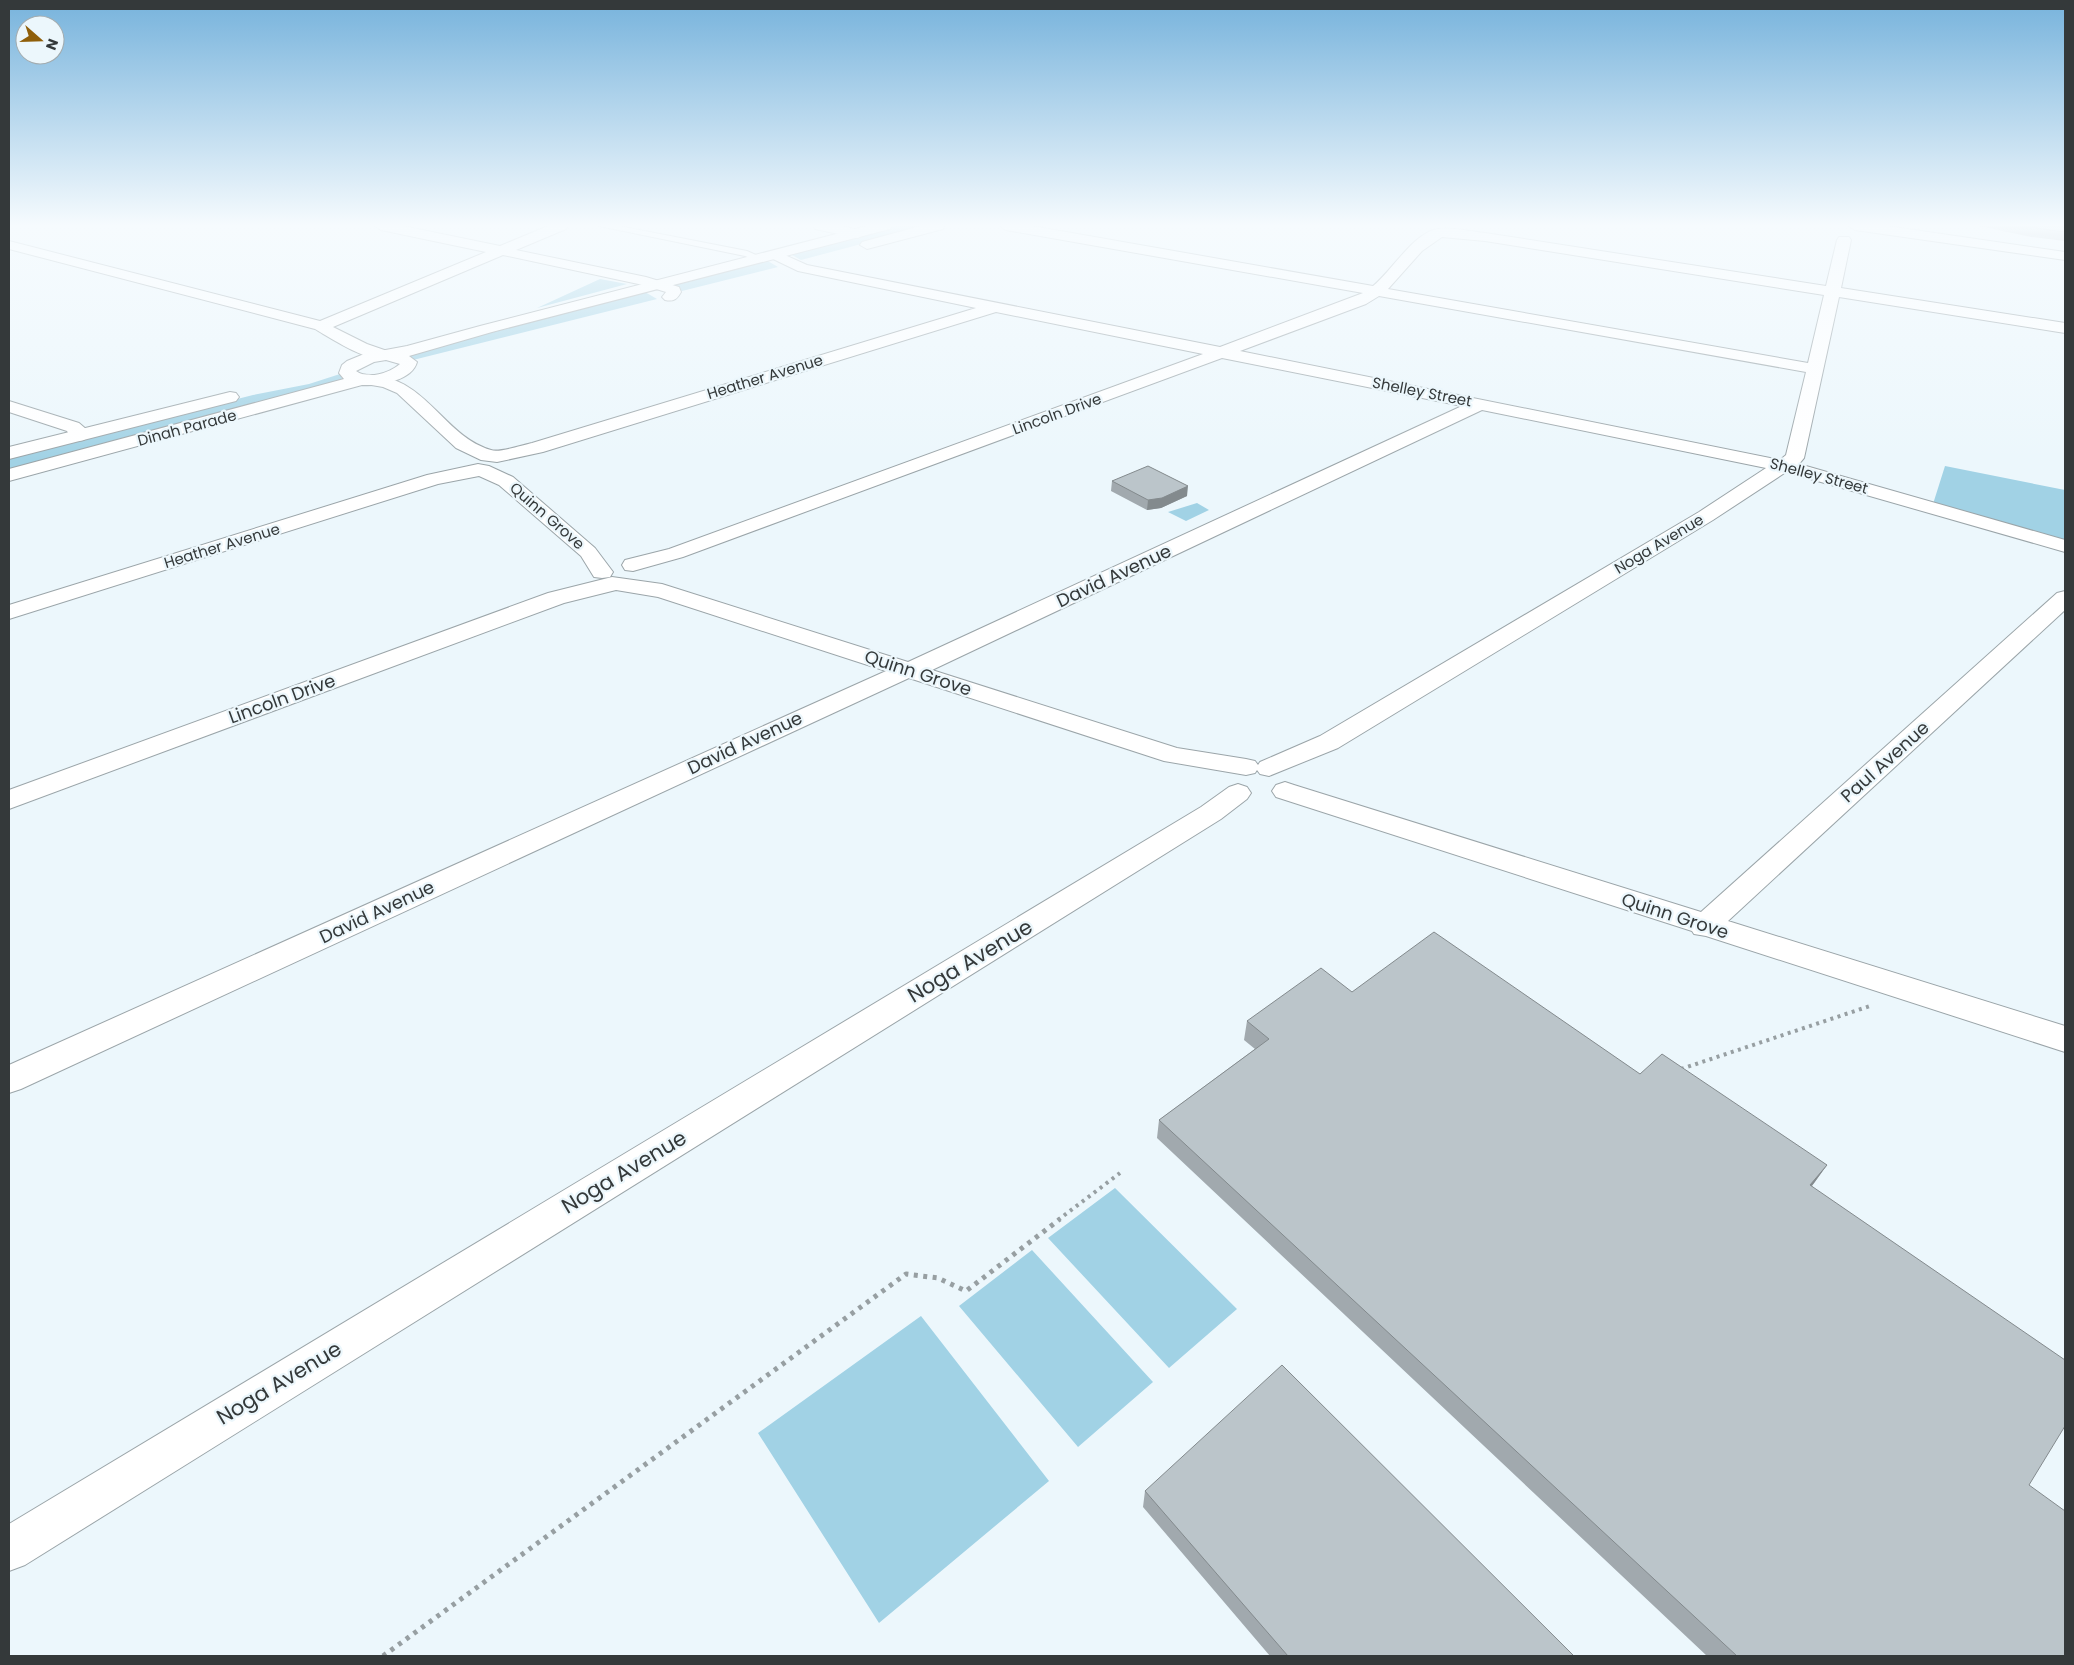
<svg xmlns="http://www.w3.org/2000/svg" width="2074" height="1665" viewBox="0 0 2074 1665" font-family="Poppins,sans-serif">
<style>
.green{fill:#a1d2e5}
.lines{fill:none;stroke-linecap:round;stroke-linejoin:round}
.service-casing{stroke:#9ba5a9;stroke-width:2}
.minor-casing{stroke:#9ba5a9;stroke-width:2}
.tertiary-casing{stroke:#9ba5a9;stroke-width:2}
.secondary-casing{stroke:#9ba5a9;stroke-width:2}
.path-far1{stroke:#979fa2;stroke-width:4;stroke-dasharray:3 4.5;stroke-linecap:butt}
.path{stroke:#979fa2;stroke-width:5;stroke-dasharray:4 5.5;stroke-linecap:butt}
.service{fill:#fff;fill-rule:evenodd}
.minor{fill:#fff;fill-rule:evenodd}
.tertiary{fill:#fff;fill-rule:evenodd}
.secondary{fill:#fff;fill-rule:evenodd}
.wall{fill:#a1a9ae}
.shaded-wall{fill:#838a8d}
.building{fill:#bbc5ca;stroke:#838a8d}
.labels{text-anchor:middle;stroke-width:4.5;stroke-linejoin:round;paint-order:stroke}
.far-street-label{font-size:15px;fill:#34393a;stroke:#ecf7fc}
.street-label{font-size:18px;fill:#34393a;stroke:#ecf7fc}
.near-street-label{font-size:21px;fill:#34393a;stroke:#ecf7fc}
</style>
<rect width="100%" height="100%" fill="#ecf7fc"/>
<path class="green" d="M896,226H929L801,260L790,254Z
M766,260L778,267L682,291L671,284Z
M600,279L627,284L537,308Z
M645,292L657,299L413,360L407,355Z
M340,374L343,381L9,469V457L253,395L309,384Z
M1945,466L2065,490V540L1933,504Z
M1197,503L1209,510L1186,521L1168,512Z
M1115,1188L1237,1309L1169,1368L1048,1238Z
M1032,1250L1153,1382L1078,1447L959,1306Z
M921,1316L1049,1481L879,1623L758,1433Z"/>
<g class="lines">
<g class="service-casing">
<path id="service" d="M599,226H619L747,251L765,259L760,262L745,256Z"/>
</g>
<g class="minor-casing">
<path id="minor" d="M375,226H403L500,246L548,226H567L566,229L516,250L646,277L679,287L681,292C677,299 674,302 665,300L662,297L666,292L643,285L503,255L333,327L367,344L393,353L395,356L393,359C371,365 334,340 315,329L9,249V241L320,321L486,252L381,230Z
M814,226H841L863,231L865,234L858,238L815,229Z
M1000,226H1032L1373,286C1391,272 1414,232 1438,229C1452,227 1470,231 1485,233L1826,286L1837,240L1839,237H1849L1851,240L1841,288L2065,323V333L1839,297L1804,458L1799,464L2065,540V552L1786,472L1713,520L1338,748L1269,776L1260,774L1257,770L1255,773L1246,775L1164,761L909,678L21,1089L9,1093V1065L886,671L658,597L616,590L564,603L9,809V790L548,593L612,577L662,584L908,662L1462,406L1222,358L683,557L633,571L625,570L622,565L625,560L669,549L1203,354L996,312L543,452L497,462L481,460L456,448L397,393L383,387L360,383L357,379L360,375C367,374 372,375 379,376C428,383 446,437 491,450C499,453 523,445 532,443L976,308L798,271L771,258L769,255L771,252L776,251L807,265L1220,347L1363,293L1006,230ZM1442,237L1485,241L1824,295L1808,363L1388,289L1422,251ZM1379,296L1806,372L1786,455L1780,460L1240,351L1366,304ZM1482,410L1766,468L1699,512L1320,736L1260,762L1258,765L1255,761L1246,759L1177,748L932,670Z
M9,401L79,423L86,429L87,436L84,440L78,441L72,440L67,431L9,412Z
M478,464L489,466L513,477L595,548L613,572L610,577L602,578L594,577L581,556L499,485L479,476L438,484L9,619V605L427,475Z
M2065,591V610L1728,921L2065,1026V1052L1706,936L1694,934L1692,931L1276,797L1272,791L1276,785L1285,782L1294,785L1701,912L2057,593Z
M1238,784L1247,787L1251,793L1247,799L1221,819L25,1565L9,1571V1524L1201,807L1229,787Z"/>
</g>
<g class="tertiary-casing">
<path id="tertiary" d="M867,226H891L890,229L492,332L409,356L417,362C412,381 379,386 362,385L9,481V469L344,379L339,373L342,365L347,361L364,354L407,346L480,326ZM386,360L400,364C389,373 369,380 356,371L374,362Z
M921,226H944L943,229L867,249L860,245L862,242Z
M230,392L236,393L239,397L236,401L9,459V447Z"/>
</g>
<g class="secondary-casing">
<path id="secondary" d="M1849,226H1887L2065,252V260L1855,230Z"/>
</g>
<path class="path-far1" d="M1681,1069L1870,1006
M1058,1220L1120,1173"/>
<path class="path" d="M383,1656L906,1274L938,1278L966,1291L1060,1219"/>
<use href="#service" class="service"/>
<use href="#minor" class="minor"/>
<use href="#tertiary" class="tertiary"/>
<use href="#secondary" class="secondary"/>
</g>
<path class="wall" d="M1979,226H2065V241L2031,237Z
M1112,481L1187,496L1161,508L1147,510L1111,491Z
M1352,992L1640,1074L1827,1165L1812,1186L2029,1485L2065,1656H1707L1157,1138L1159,1120L1255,1049L1244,1040L1247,1021Z
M1145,1491L1574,1656H1270L1143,1507Z"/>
<path class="shaded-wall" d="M1188,486L1187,496L1161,508L1147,510L1148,500Z
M1827,1165L1814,1183L1797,1203L1810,1185Z"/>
<path class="building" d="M2027,226H2065V232L2036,228Z
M1148,466L1188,486L1162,498L1148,500L1112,481Z
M1434,932L1640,1074L1662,1054L1827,1165L1810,1185L2065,1360V1426L2029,1485L2065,1511V1656H1737L1159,1120L1269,1039L1247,1021L1321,968L1352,992Z
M1282,1365L1574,1656H1288L1145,1491Z"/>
<linearGradient id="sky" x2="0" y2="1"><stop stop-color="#77b3dc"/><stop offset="0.49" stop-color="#f6fbfe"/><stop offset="1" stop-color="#f6fbfe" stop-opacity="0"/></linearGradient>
<rect width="2074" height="460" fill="url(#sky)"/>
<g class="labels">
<g class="far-street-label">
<text transform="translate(765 377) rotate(-17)" y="5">Heather Avenue</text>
<text transform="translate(1422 392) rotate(11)" y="5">Shelley Street</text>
<text transform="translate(1057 414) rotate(-20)" y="5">Lincoln Drive</text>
<text transform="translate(187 428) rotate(-15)" y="5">Dinah Parade</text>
<text transform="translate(1819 476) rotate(15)" y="5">Shelley Street</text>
<text transform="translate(547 516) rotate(41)" y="5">Quinn Grove</text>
<text transform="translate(1659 544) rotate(-31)" y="5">Noga Avenue</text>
<text transform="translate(222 546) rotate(-17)" y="5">Heather Avenue</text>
</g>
<g class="street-label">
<text transform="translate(1114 576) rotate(-25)" y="6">David Avenue</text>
<text transform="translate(918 673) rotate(18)" y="6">Quinn Grove</text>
<text transform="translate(282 699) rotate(-20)" y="6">Lincoln Drive</text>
<text transform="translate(745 743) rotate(-25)" y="6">David Avenue</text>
<text transform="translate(1885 762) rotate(-42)" y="6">Paul Avenue</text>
<text transform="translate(377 912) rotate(-25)" y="6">David Avenue</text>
<text transform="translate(1675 916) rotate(18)" y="6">Quinn Grove</text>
</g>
<g class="near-street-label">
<text transform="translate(970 961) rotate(-31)" y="7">Noga Avenue</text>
<text transform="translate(624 1172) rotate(-31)" y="7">Noga Avenue</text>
<text transform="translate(279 1383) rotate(-31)" y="7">Noga Avenue</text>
</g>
</g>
<rect width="2074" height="1665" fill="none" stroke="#34393a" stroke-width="20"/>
<g transform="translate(40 40) rotate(110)"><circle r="24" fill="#ecf7fc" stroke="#a2abae"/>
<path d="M0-4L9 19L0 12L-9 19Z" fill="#8f5f0a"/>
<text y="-8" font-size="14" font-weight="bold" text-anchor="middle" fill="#34393a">N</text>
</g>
</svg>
